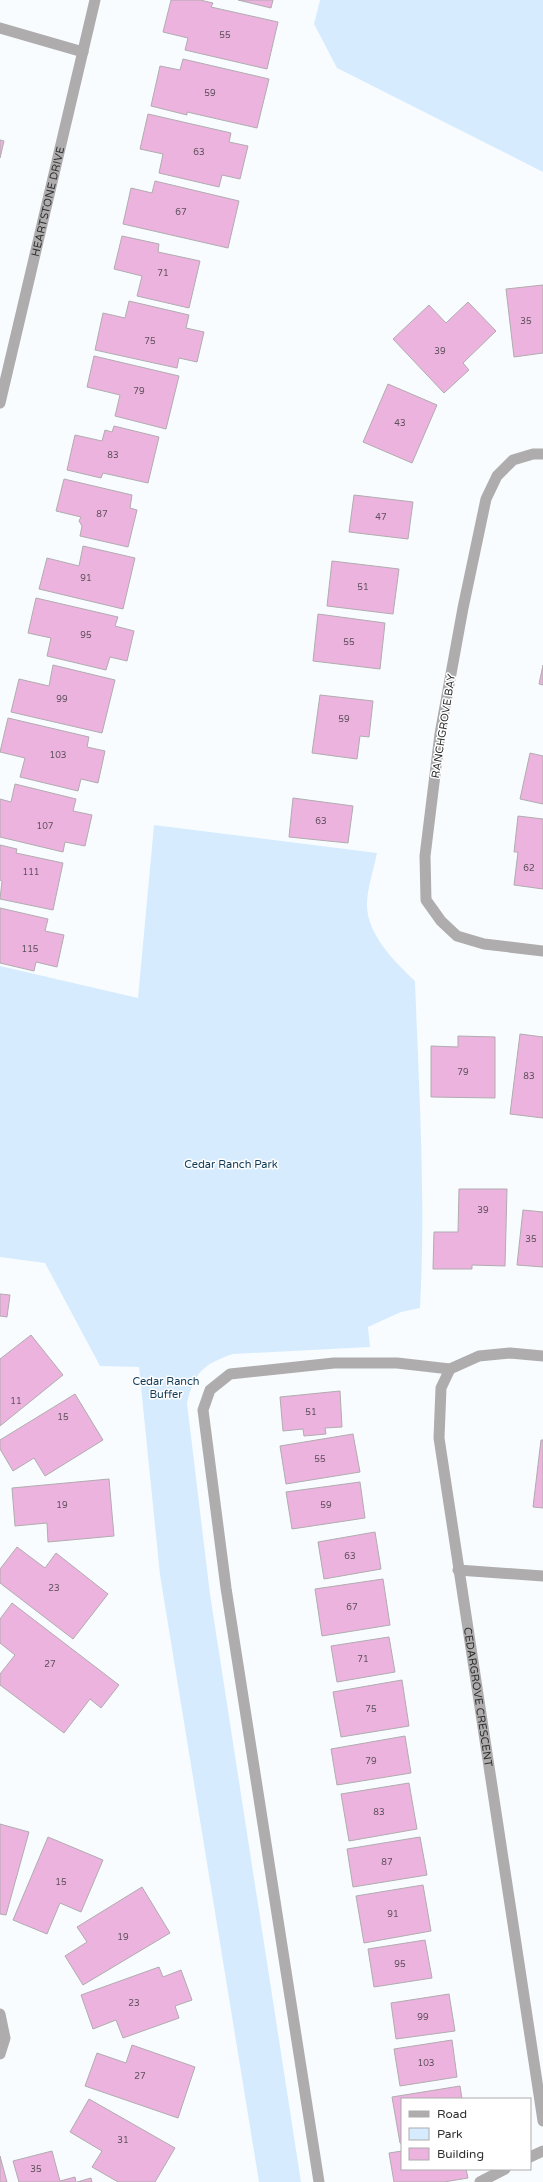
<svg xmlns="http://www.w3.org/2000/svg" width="543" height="2182" viewBox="0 0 543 2182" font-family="'Varela Round',sans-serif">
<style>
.green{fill:#d6ecfe}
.building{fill:#edb3df;stroke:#b0acaf}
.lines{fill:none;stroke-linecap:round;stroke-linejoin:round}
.service{stroke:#aeacac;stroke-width:11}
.minor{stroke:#aeacac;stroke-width:11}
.labels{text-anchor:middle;stroke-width:3;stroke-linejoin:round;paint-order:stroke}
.number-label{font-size:9px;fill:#5e515c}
.street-label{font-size:11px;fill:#2f3031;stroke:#fff}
.park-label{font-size:11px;fill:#0e3a58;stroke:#fff}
</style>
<rect width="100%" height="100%" fill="#f8fcff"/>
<path class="green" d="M320,0H543V172L337,68L314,24Z
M154,825L377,853C374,869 367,888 367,905C367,935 396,963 415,981C419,1090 426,1199 420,1308L401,1312L368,1327L370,1347L233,1354C203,1364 194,1373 187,1403L210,1594L301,2182H259L160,1575L139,1367L100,1366L45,1263L0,1257V966L138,998Z"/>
<path class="building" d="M171,0H200L213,3L211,7L278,22L267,69L185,50L188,38L163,32Z
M238,0H273L271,8Z
M183,59L269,79L257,128L187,112V115L151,106L160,66L180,70Z
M148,114L231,133L229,142L248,146L240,179L222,175L219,187L159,173L163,154L140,149Z
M0,140L4,141L0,158Z
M155,181L239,201L228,248L123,224L131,188L152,193Z
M122,236L159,244L158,252L200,261L189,308L137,296L142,276L114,269Z
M543,285V353L514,357L506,289Z
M129,301L189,315L186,328L204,332L197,362L179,358L177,368L95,350L103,313L125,318Z
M468,302L496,331L463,363L469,370L444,393L393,339L429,305L446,323Z
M94,356L179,376L166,429L115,416L120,395L87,387Z
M388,384L437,405L412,463L363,442Z
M114,426L159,437L148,483L103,473L101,478L67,470L75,435L102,441L105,430L112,432Z
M64,479L132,495L130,508L137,510L128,547L80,536L82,526L79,521L81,517L56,511Z
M354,495L413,502L408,539L349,532Z
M83,546L135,558L123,609L39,589L47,558L79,566Z
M332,561L399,569L393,614L327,606Z
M36,598L118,617L115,626L134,631L127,661L110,657L106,670L47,656L51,638L28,633Z
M318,614L385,623L380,669L313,661Z
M53,665L115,680L102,733L11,712L19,679L49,686Z
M543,665V685L539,684Z
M320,695L373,701L369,737L360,736L357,759L312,753Z
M8,718L89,737L87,747L105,751L98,783L81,779L78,791L20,777L25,758L0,752Z
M530,753L543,756V804L520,799Z
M15,784L76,799L73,811L92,815L85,846L65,842L63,852L0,837V799L11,802Z
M293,798L353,806L348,843L289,837Z
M518,816L543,819V889L514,885L518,852H514Z
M0,845L17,849L16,853L63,863L53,910L0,899L2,881L0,880Z
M0,908L48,919L45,931L64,935L57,967L36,962L34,971L0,963Z
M520,1034L543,1037V1118L510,1114Z
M458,1036L495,1037V1098L431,1097V1046L458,1047Z
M459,1189H507L505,1266L472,1265V1269H433L434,1232H458Z
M523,1210L543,1212V1267L517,1265Z
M0,1294L10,1295L7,1317L0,1316Z
M31,1335L63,1375L0,1426V1359Z
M340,1391L342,1427L325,1428L326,1434L304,1436L303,1429L283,1431L280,1397Z
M75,1394L103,1440L45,1476L34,1458L13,1471L0,1449V1440Z
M353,1434L360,1472L286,1484L280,1446Z
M541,1440H543V1508L533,1507Z
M109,1479L114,1536L48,1542L47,1523L15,1526L12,1488Z
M360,1482L365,1518L292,1529L286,1492Z
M375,1532L381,1569L324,1579L318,1542Z
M17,1547L45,1568L56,1553L108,1594L73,1639L0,1583V1569Z
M383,1579L390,1625L322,1636L315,1589Z
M12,1603L119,1685L101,1708L90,1699L64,1733L0,1685V1674L15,1655L0,1643V1619Z
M389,1637L395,1672L337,1682L331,1646Z
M402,1680L409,1726L341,1737L333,1692Z
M405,1736L411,1773L337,1785L331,1749Z
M409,1783L417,1829L349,1841L341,1794Z
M0,1824L29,1832L6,1915L0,1914Z
M48,1837L103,1860L81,1912L60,1903L47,1934L13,1920Z
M420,1837L427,1875L353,1887L347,1849Z
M423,1885L431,1931L364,1943L356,1896Z
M142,1887L170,1933L83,1985L65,1956L87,1942L77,1927Z
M425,1940L432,1978L374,1987L368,1949Z
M159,1967L163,1977L181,1970L192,2000L175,2006L179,2018L123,2038L116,2020L93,2029L81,1995Z
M449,1994L455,2031L396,2039L391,2003Z
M452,2040L457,2077L400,2086L394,2049Z
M132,2045L195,2067L178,2118L85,2086L97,2053L126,2063Z
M460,2086L462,2099H402V2143H400L392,2097Z
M89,2099L175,2148L155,2182H118L92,2167L102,2151L70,2132Z
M52,2151L60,2181L75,2177L76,2182H19L13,2161Z
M402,2151V2169H466L468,2178L444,2182H394L389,2153Z
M0,2156L7,2182H0Z
M91,2178L92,2182H77Z"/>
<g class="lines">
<path class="service" d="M458,1570L543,1576
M530,2157L543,2151
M319,2182L226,1588L203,1410L210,1390L230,1374L334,1363H397L450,1369
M480,2182L505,2169"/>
<g class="minor">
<path d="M0,28L83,52"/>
<path id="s1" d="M0,403L95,0"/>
<path d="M543,454H533L513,460L497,476L486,499L463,608L440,734L425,856L426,900L441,921L457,936L484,944L543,951"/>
<path id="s2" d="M543,1356L510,1353L479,1356L450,1369L441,1388L439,1438L543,2121"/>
<path d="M0,2014L5,2038L0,2054"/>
</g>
</g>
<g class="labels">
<g class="number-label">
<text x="225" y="38">55</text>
<text x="210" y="96">59</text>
<text x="199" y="155">63</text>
<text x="181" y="215">67</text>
<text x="163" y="276">71</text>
<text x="526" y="324">35</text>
<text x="150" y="344">75</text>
<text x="440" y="354">39</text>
<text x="139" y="394">79</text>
<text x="400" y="426">43</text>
<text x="113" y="458">83</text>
<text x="102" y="517">87</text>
<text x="381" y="520">47</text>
<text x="86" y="581">91</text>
<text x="363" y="590">51</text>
<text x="86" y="638">95</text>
<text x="349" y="645">55</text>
<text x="62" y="702">99</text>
<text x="344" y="722">59</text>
<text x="58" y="758">103</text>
<text x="321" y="824">63</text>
<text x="45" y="829">107</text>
<text x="529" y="871">62</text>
<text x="31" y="875">111</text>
<text x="30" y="952">115</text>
<text x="463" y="1075">79</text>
<text x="529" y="1079">83</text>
<text x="483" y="1213">39</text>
<text x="531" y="1242">35</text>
<text x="16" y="1404">11</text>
<text x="311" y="1415">51</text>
<text x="63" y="1420">15</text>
<text x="320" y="1462">55</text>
<text x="62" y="1508">19</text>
<text x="326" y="1508">59</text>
<text x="350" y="1559">63</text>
<text x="54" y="1591">23</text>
<text x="352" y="1610">67</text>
<text x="363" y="1662">71</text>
<text x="50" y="1667">27</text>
<text x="371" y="1712">75</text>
<text x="371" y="1764">79</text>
<text x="379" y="1815">83</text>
<text x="387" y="1865">87</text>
<text x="61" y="1885">15</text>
<text x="393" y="1917">91</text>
<text x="123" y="1940">19</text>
<text x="400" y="1967">95</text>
<text x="134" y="2006">23</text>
<text x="423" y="2020">99</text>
<text x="426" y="2066">103</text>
<text x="140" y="2079">27</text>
<text x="123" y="2143">31</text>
<text x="36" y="2172">35</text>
</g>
<g class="street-label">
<text dy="4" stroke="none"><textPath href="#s1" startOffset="207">HEARTSTONE DRIVE</textPath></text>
<text transform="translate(443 726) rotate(-81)" y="4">RANCHGROVE BAY</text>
<text dy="4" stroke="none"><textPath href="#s2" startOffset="429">CEDARGROVE CRESCENT</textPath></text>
</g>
<g class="park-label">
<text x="231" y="1168">Cedar Ranch Park</text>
<text x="166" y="1385">Cedar Ranch<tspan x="166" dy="13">Buffer</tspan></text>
</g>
</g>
<rect x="401" y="2098" width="130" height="72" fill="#ffffff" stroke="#acacad"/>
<rect x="409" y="2111" width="20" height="6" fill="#aeacac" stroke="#acacad"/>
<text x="437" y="2118" font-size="12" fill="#2f3031">Road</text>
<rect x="409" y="2128" width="20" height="12" fill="#d6ecfe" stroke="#acacad"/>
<text x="437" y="2138" font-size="12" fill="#2f3031">Park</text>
<rect x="409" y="2148" width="20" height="12" fill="#edb3df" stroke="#acacad"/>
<text x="437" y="2158" font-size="12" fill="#2f3031">Building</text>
</svg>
